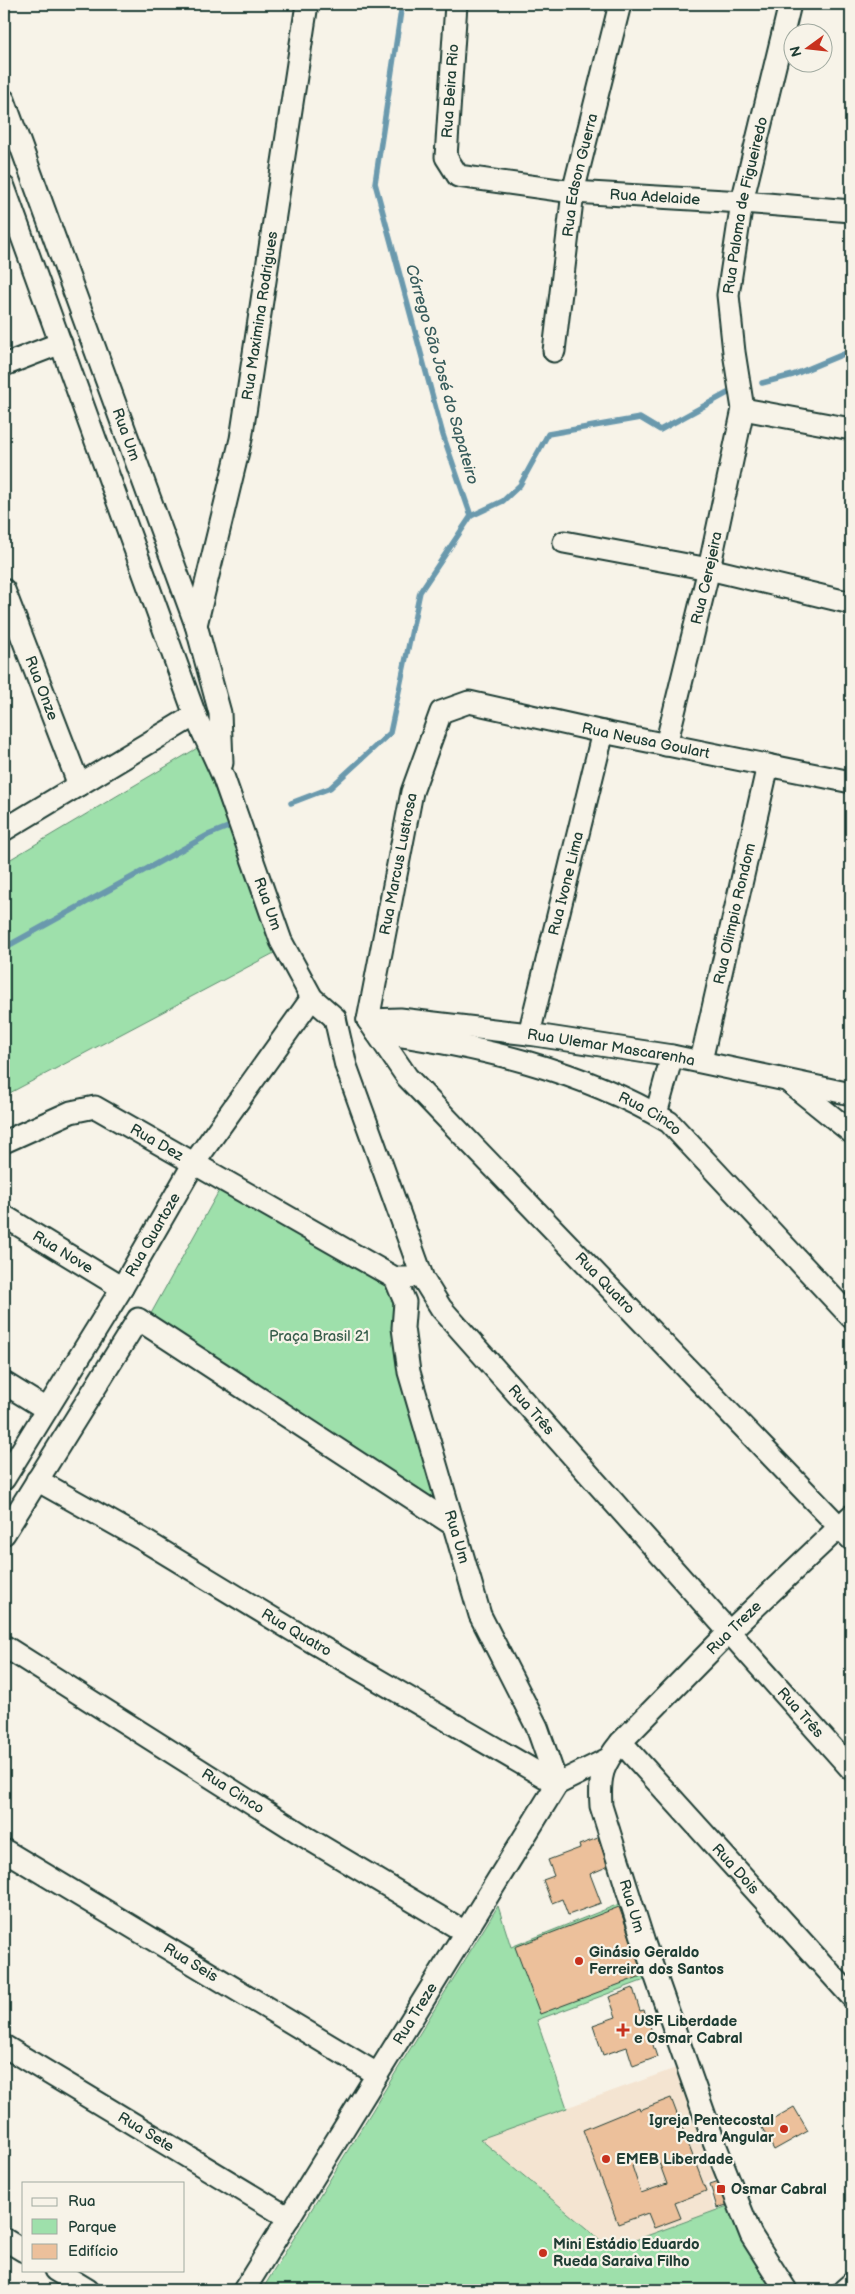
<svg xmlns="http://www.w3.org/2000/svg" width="855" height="2294" viewBox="0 0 855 2294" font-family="'Balsamiq Sans',sans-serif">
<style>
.built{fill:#f4e4d1}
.green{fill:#9ee0ab;stroke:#5e8e70}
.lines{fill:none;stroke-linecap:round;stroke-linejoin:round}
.stream{stroke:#6a99ad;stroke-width:5.5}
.building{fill:#ecc09b;stroke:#1f3d34;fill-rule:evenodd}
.minor-casing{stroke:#1f3d34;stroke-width:25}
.minor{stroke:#f7f3e8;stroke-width:21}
.poi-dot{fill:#c8321e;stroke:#f7f3e8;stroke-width:2}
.labels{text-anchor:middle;stroke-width:4.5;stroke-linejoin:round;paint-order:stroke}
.street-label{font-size:15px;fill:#1f3d34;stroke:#f7f3e8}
.park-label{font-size:15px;fill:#385e4c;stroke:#f7f3e8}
.poi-label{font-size:15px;font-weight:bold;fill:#1f3d34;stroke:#f7f3e8;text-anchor:start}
.water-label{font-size:16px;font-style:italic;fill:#385c5c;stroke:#f7f3e8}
</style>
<rect width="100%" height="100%" fill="#f7f3e8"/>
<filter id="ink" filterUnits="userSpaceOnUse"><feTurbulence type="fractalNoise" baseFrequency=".02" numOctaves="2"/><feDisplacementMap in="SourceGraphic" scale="10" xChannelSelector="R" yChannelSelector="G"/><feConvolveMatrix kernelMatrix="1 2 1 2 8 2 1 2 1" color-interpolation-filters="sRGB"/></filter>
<g filter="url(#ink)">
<path class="built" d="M676,2068L716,2179L706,2183L716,2211L611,2249L480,2139Z"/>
<path class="green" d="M199,747L276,952L4,1096V863Z
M220,1189L395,1289L444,1508L148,1319Z
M624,1902L650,1978L537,2020L567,2108L480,2139L611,2249L736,2203L781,2290H262L498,1906L511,1947Z"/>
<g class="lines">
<path class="stream" d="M402,4L375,183L443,435L471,516
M762,383L793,375L851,351
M471,516L503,501L520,485L548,434L640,418L660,430L735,389
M291,803L330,788L390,733L420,592L471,516
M4,948L208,835L233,825"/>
</g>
<path class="building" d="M598,1838L609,1866L590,1874L601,1903L568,1915L562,1899L552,1903L543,1880L554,1876L548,1860L580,1848L579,1845Z
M619,1907L644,1975L540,2014L515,1947Z
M633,1988L640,2011L644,2010L653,2034L650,2036L657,2057L633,2066L627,2047L603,2055L593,2025L616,2017L609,1997Z
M671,2098L706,2191L675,2203L681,2218L654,2228L648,2213L618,2224L583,2130L639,2107L640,2110ZM657,2157L667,2184L641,2193L632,2166Z
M794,2107L808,2131L774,2150L761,2126Z
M728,2178L730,2204L717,2208L710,2184Z"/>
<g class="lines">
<g class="minor-casing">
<g id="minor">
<path id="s1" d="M456,4L446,157L458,176L573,192L742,202L851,211"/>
<path id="s2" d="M4,100L196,625L220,713L222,763"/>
<path id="s3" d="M4,187L195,715L223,776L281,941L312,998L335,1018"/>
<path id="s4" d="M554,351L573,192L620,4"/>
<path d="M4,365L61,343"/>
<path d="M743,409L851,429"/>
<path d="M564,542L709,569L851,603"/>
<path id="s5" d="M4,590L79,785"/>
<path id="s6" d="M196,625L241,439L307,4"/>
<path id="s7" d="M666,745L709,569L743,409L734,352L728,295L742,202L790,4"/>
<path d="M4,830L195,715"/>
<path id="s8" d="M335,1018L346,1066L413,1251L423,1279L441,1308L851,1769"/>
<path id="s9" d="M368,1020L412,792L441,712L469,702L603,732L851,782"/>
<path id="s10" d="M368,1020L407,1077L851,1539"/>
<path id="s11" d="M368,1020L400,1019L529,1034L672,1056L851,1094"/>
<path id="s12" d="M376,1032C478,1046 580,1069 669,1122L851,1317"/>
<path id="s13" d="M529,1034L603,732"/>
<path id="s14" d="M701,1061L768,765"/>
<path d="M789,1082L851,1132"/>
<path d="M656,1114L672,1056"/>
<path id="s15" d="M4,1142L71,1112L95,1107L395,1278H409"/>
<path id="s16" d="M4,1216L122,1288"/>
<path id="s17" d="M395,1278L405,1302L403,1328L409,1372L480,1615L537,1727L557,1784"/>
<path d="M4,1383L46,1409"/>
<path id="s18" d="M4,1479L122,1288L194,1163L312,998"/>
<path id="s19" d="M37,1480L142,1539L292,1630L557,1784"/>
<path d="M4,1534L138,1319L452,1524"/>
<path id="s20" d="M4,1646L309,1839L465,1932"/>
<path id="s21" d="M621,1742L851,1996"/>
<path id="s22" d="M4,1850L377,2074"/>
<path id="s23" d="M4,2046L289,2218"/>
<path d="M4,2239L24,2251"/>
<path d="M55,2270L88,2290"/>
<path id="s24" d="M244,2290L557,1784L606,1760"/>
<path id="s25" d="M786,2290L751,2235L713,2139L644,1943L601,1806C599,1776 602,1765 621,1742L729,1632L851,1516"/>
<path d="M844,2290L851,2284"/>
</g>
</g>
<use href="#minor" class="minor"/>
</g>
</g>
<g class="poi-dot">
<circle cx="579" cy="1961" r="5"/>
<path d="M620.5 2022.5h5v5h5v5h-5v5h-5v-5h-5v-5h5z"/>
<circle cx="784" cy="2129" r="5"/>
<circle cx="606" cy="2159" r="5"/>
<rect x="716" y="2184" width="10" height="10" rx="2.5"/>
<circle cx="543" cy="2253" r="5"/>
</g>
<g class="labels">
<g class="street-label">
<text transform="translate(450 91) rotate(-86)" y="5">Rua Beira Rio</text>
<text dy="5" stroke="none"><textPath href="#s4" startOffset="178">Rua Edson Guerra</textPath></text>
<text dy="5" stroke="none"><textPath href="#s1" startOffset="374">Rua Adelaide</textPath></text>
<text dy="5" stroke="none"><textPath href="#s7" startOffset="551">Rua Paloma de Figueiredo</textPath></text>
<text dy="5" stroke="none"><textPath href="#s6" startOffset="316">Rua Maximina Rodrigues</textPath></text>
<text dy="5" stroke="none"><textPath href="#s2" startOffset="356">Rua Um</textPath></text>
<text dy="5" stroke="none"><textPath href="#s7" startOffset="172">Rua Cerejeira</textPath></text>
<text dy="5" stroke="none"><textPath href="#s5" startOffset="105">Rua Onze</textPath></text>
<text dy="5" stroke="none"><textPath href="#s9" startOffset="528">Rua Neusa Goulart</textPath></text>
<text dy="5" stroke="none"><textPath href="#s9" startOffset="159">Rua Marcus Lustrosa</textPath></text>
<text dy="5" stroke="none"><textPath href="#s13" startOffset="155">Rua Ivone Lima</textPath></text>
<text dy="5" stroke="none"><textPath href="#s3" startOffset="764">Rua Um</textPath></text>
<text dy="5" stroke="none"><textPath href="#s14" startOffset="151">Rua Olimpio Rondom</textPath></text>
<text dy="5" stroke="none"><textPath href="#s11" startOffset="245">Rua Ulemar Mascarenha</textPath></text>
<text dy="5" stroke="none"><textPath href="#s12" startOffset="288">Rua Cinco</textPath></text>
<text dy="5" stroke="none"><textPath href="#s15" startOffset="169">Rua Dez</textPath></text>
<text dy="5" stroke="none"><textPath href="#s18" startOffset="286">Rua Quartoze</textPath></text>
<text dy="5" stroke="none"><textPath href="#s16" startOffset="69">Rua Nove</textPath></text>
<text dy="5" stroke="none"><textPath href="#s10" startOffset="355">Rua Quatro</textPath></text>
<text dy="5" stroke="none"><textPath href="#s8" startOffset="446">Rua Três</textPath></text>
<text dy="5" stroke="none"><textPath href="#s17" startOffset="268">Rua Um</textPath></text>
<text dy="5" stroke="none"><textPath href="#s25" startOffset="750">Rua Treze</textPath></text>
<text dy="5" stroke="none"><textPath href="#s19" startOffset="301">Rua Quatro</textPath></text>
<text dy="5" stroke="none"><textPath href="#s8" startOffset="851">Rua Três</textPath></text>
<text dy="5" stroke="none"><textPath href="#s20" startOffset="271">Rua Cinco</textPath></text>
<text dy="5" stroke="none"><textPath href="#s21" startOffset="171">Rua Dois</textPath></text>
<text transform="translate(632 1906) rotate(73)" y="5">Rua Um</text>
<text dy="5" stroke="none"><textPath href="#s22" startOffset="218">Rua Seis</textPath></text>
<text dy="5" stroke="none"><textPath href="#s24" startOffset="325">Rua Treze</textPath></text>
<text dy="5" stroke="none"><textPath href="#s23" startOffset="166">Rua Sete</textPath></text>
</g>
<g class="park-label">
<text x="319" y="1341">Praça Brasil 21</text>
</g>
<g class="poi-label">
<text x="589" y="1957">Ginásio Geraldo<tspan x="589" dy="17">Ferreira dos Santos</tspan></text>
<text x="634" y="2026">USF Liberdade<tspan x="634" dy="17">e Osmar Cabral</tspan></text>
<text x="774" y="2125" text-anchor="end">Igreja Pentecostal<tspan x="774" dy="17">Pedra Angular</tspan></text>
<text x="616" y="2164">EMEB Liberdade</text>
<text x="731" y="2194">Osmar Cabral</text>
<text x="553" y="2249">Mini Estádio Eduardo<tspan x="553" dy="17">Rueda Saraiva Filho</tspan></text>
</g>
<g class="water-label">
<text transform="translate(443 374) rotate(74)" y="6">Córrego São José do Sapateiro</text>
</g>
</g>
<rect width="855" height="2294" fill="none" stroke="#f7f3e8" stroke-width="20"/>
<rect x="10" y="10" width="835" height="2274" fill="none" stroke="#1f3d34" stroke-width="2" filter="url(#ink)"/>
<rect x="22" y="2182" width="162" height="90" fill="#f7f3e8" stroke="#a1aaa0"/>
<rect x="32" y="2198" width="25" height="8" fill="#f7f3e8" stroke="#a1aaa0"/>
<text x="68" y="2206" font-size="15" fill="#1f3d34">Rua</text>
<rect x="32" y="2219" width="25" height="15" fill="#9ee0ab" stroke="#a1aaa0"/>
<text x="68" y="2232" font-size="15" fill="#1f3d34">Parque</text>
<rect x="32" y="2244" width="25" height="15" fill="#ecc09b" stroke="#a1aaa0"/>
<text x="68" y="2256" font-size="15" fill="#1f3d34">Edifício</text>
<g transform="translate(808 48) rotate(255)"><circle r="24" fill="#f7f3e8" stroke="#a1aaa0"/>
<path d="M0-4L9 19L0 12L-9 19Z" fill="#c8321e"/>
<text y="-8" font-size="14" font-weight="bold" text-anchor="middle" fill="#1f3d34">N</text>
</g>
</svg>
